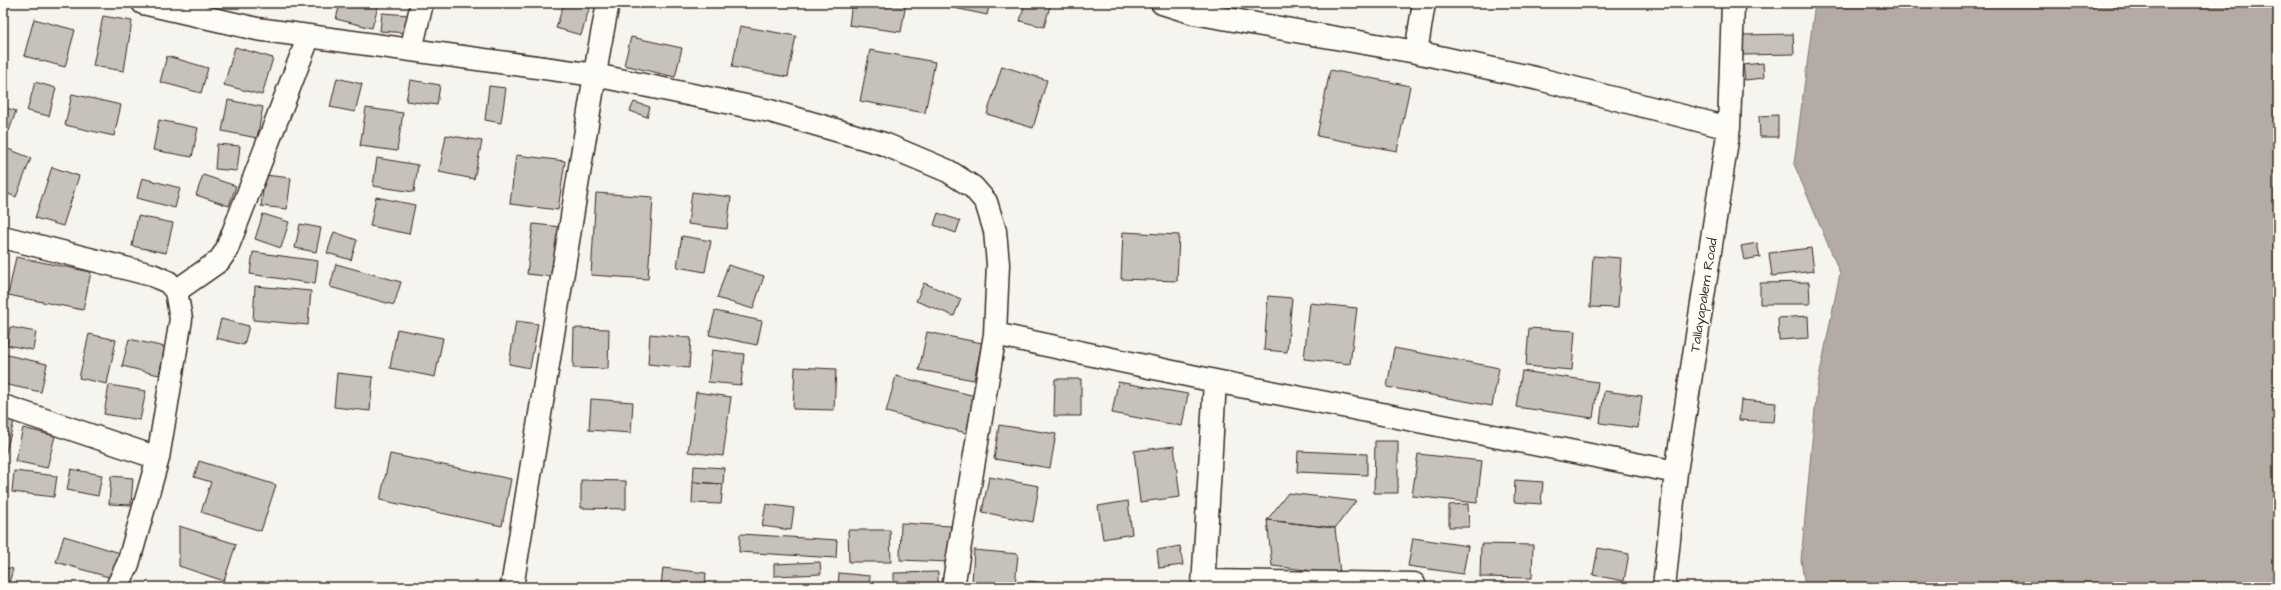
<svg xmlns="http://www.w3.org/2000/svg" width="2281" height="590" viewBox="0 0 2281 590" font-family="'Architects Daughter',sans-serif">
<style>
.water{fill:#b4aca4;stroke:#84786e}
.building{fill:#c7c1bb;stroke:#3b2a1e}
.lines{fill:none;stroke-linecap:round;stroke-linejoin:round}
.minor-casing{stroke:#3b2a1e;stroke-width:25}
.minor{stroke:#fdfcf7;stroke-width:22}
.labels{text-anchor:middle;stroke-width:3;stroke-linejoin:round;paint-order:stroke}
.street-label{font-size:14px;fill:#3b2a1e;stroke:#fdfcf7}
</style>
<rect width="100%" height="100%" fill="#f5f4ee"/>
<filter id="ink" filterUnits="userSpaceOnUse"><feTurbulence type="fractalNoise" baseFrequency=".025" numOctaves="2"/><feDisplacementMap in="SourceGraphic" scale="8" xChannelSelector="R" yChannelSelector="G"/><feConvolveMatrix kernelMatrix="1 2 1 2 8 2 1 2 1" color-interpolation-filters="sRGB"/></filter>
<g filter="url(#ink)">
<path class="water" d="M1815,3H2278V587H1805L1801,560L1817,388L1840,273L1794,164Z"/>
<path class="building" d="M340,3H368L378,6L372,28L336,19Z
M564,3H591L581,35L556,28Z
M852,3H906L901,32L849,25Z
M946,3H990L987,15L945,6Z
M1025,3H1051L1044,27L1020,21Z
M382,13L409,15L407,33L380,31Z
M103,16L132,21L124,71L93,66Z
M34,19L75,30L65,67L24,56Z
M740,26L796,36L788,77L732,67Z
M1793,34L1794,54L1743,55L1742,35Z
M631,37L682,48L675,77L624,65Z
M235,47L273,58L262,95L224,85Z
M870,50L935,62L925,113L860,101Z
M167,56L208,68L201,93L160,82Z
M1763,63L1764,78L1745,80L1743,65Z
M1002,66L1047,80L1033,128L987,114Z
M1330,70L1410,86L1397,151L1317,136Z
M337,78L362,84L355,112L330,107Z
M410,80L440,85L437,105L406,101Z
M35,82L56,88L49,116L27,111Z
M489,86L506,88L501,123L485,120Z
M72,94L121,105L114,136L65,125Z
M228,100L263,107L257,138L222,131Z
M634,102L650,107L647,117L630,111Z
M3,107L16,111L9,131L3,129Z
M366,108L403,113L397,151L360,146Z
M1778,115V137H1760L1759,116Z
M159,120L198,128L192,157L153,150Z
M446,135L482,141L474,179L439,172Z
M217,144L240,146L237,171L215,169Z
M3,147L31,158L16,197L3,192Z
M516,155L565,161L558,210L510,204Z
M377,158L418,165L414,192L373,186Z
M52,167L79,176L63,226L35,218Z
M203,175L236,186L229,206L196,195Z
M265,175L291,178L287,209L261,206Z
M142,178L180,188L175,208L137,198Z
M692,192L731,197L727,229L688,224Z
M596,193L653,197L648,279L591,275Z
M376,197L415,205L409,234L370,226Z
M938,213L960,221L956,233L934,225Z
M263,214L289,222L281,248L255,239Z
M138,216L173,223L166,253L132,246Z
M300,224L321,228L316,252L295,248Z
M533,224L561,227L555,277L527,274Z
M334,232L357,240L351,260L327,253Z
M1123,232L1179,235L1177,281L1121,279Z
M682,236L711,241L705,272L677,267Z
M1757,243L1760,257L1744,260L1741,246Z
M1811,248L1814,271L1772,276L1769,253Z
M253,252L318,261L315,284L250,274Z
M1593,256L1621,258L1618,308L1590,307Z
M16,257L91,272L83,310L8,295Z
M336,264L401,282L394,305L330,287Z
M728,265L764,276L753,309L717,298Z
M1809,282L1810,304H1760V283Z
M924,283L961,299L954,316L916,301Z
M255,286L311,291L308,325L253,320Z
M1268,296L1292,298L1287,352L1264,350Z
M1310,303L1357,308L1350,364L1304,359Z
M715,311L762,321L757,345L709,335Z
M1808,316L1809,338L1779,340L1778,318Z
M221,319L249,326L244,345L216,338Z
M516,321L538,324L530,368L509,364Z
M10,327L36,332L33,350L7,345Z
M574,328L609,329L608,369L573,368Z
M1529,328L1575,331L1572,370L1526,366Z
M397,329L443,338L435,377L390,368Z
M927,332L982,343L974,380L919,370Z
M89,334L116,340L107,384L79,378Z
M650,334L691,338L689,368L648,364Z
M129,339L165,347L159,375L122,366Z
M1394,348L1499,368L1492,406L1387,387Z
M712,350L744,354L741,385L708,382Z
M3,354L47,364L41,392L3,384Z
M795,367L836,369L834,410L793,409Z
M1522,371L1598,382L1593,418L1516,407Z
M337,373L373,377L370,411L334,407Z
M896,376L975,396L966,433L886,412Z
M1055,379H1081V416H1054Z
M1118,382L1188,394L1182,426L1112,413Z
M109,385L146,391L140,420L104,414Z
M1604,391L1642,396L1638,428L1600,423Z
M696,392L731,397L723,456L688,452Z
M591,399L633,402L631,433L589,430Z
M1741,400L1776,403L1774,422L1739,420Z
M3,415L15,418L4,459H3Z
M999,425L1056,434L1050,468L994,459Z
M23,428L55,436L47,468L15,461Z
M1375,441H1398V493H1374Z
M1174,446L1180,497L1140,502L1134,451Z
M1298,451L1367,454V475L1297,472Z
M390,454L511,479L502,526L380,500Z
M1418,454L1482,461L1477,503L1412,496Z
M199,461L276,485L261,531L201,512L211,482L194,477Z
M694,466L724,468L723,484L693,482Z
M71,469L102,475L98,496L67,490Z
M14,471L57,476L54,497L12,492Z
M111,476L133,478L131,505L109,504Z
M989,477L1039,486L1033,522L982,512Z
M581,480L626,481V509L581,508Z
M1515,480L1543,482L1541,504L1514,502Z
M693,482L723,484L721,504L692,503Z
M1288,493L1356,501L1335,528L1267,520Z
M1128,501L1132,534L1103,539L1098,506Z
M766,504L794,508L791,530L762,526Z
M1468,504L1469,527H1449V505Z
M1267,520L1335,528L1340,574L1272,566Z
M901,523L951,526L949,562L900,560Z
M179,526L236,544L224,581L179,566Z
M848,530H890L891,562H849Z
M740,534L837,540L836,558L739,552Z
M64,536L127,555L119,580L56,562Z
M1413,538L1468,546L1463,574L1408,566Z
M1481,544L1533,545L1532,578L1480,577Z
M1180,546L1183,565L1159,568L1157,550Z
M1598,548L1629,554L1624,581L1593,575Z
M974,550L1018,554L1015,586L972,583Z
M820,562L821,574L774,576V564Z
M3,567L13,569L8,587H3Z
M663,568L706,573L705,587L661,586Z
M938,572V587H894V573Z
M839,573L870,576L869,587H838Z
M1029,581L1075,587H1028Z"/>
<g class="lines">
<g class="minor-casing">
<path id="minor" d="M143,3L257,29L595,75L770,111L884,144L948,171L973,187L986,202L995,231L998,264L995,334
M1162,3L1194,13L1416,52L1539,79L1729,128
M411,50L422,3
M1416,52L1424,3
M3,237L152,275L168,282L176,291L181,319L158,458
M176,291L219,261L226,251L309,36
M3,406L158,458L128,564L117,587
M1203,581L1414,584
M512,587L599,50L608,3
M953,587L995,334L1215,381L1676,472
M1203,587L1215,381
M1664,587L1676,472L1729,128L1733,3"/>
</g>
<use href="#minor" class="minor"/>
</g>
</g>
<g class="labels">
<g class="street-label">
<text transform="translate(1703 295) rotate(-81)" y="5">Tallayapalem Road</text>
</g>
</g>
<rect width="2281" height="590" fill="none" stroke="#fdfcf7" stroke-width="16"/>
<rect x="8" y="8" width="2265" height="574" fill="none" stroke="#3b2a1e" stroke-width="1.5" filter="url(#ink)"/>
</svg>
